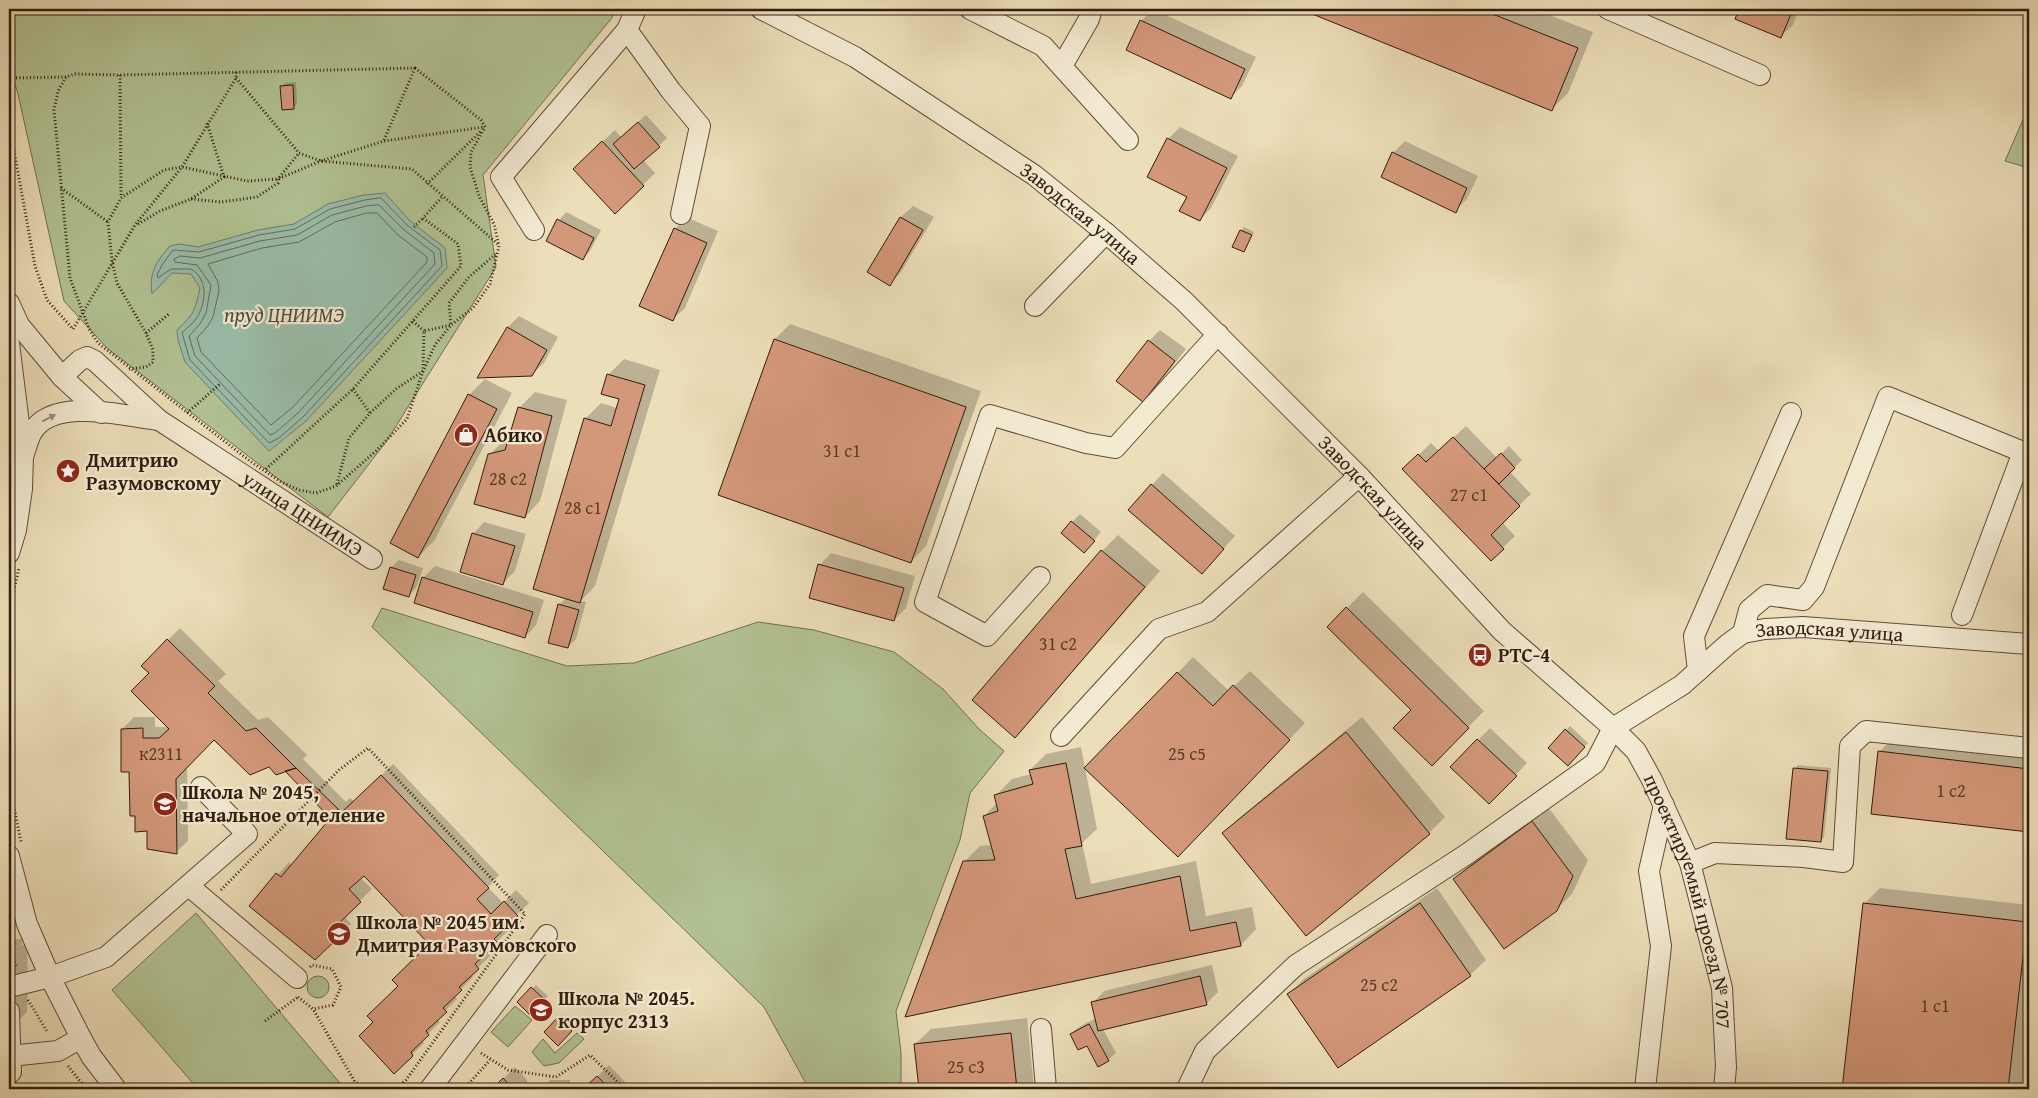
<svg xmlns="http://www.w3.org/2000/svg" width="2038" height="1098" viewBox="0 0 2038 1098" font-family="'Gentium Book Plus',serif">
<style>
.green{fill:#b2c293;stroke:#726f50}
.water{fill:#9abdaa;stroke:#707d6b}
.shadow{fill:#0003}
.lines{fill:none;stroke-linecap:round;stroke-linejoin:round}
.shore{stroke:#666c5b;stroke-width:1}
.building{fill:#d3987a;stroke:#311c0c}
.minor-casing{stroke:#604c37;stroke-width:22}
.path{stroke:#311c0c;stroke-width:3;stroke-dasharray:1 2.5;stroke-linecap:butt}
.minor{stroke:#f3ead2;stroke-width:20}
.oneway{fill:#9c8d79}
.labels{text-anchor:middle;stroke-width:4.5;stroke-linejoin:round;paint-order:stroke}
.number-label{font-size:18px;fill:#5a3b28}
.street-label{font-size:20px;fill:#311c0c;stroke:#f3ead2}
.poi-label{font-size:20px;font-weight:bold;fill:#311c0c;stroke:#f3ead2;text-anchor:start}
.water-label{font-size:21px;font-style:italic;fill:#504c3b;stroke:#f3ead2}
</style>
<rect width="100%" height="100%" fill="#ecdeb9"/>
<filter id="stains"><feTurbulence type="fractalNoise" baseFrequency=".004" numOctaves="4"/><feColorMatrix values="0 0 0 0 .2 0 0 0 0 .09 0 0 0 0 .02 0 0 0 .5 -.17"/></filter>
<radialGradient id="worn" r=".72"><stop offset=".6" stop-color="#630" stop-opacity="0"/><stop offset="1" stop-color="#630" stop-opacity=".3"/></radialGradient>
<path class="green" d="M9,9H617L611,19L483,175L496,267L386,442L328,517L107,348L64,301L18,94L9,64Z
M2029,106V168L2005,161Z
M382,608L567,666L634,663L758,622L814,630L894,652L943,689L979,729L1004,751L970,793L960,840L896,1011L901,1053V1089H809L764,1007L372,627Z
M196,913L345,1089H198L112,990Z
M307 987a11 11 0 1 1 22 0a11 11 0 1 1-22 0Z
M515,1006L532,1020L508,1047L491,1032Z
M577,1033L584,1039L559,1063L544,1066L532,1052L543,1039L555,1053Z"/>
<path class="water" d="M385,193L410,221L445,248L447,268L306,421L269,451L185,362L178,340L177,330C194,314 195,311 200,288L191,274L172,273L152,294C149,272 156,262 170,246L180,244L198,247L258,230L294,224L328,204L364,195Z"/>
<path class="shadow" d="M1153,9L1256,57L1242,86L1230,98L1141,21Z
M1303,9H1534L1593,32L1568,93L1552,109Z
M1740,9H1799L1793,25L1781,36L1736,18Z
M296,82L297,104L293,108L282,86L285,83Z
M646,115L667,138L643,160L655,173L615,212L586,157L615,130L621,137Z
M1180,127L1238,156L1211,208L1200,220L1188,196L1168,139Z
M1405,141L1478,176L1467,199L1455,211L1382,176L1394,152Z
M913,206L934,217L901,272L889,284L869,272L901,217Z
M566,212L601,230L590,251L583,258L548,240L559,220Z
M686,217L718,231L685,308L673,319L675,229Z
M1244,227L1254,232L1243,251L1241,231Z
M519,316L558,337L544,363L531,375L479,377L508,327Z
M790,324L981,391L926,546L911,562L775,339Z
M1160,330L1186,349L1155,389L1143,400L1149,341Z
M624,359L660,370L595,586L581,601L586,602L576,639L568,647L559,605L566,598L585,419L601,403L617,408L620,398L608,375Z
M485,379L512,393L434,541L418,557L392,543L469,395Z
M535,392L567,400L540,501L525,517L489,455L506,439L510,438L519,408Z
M1466,426L1497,458L1509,446L1522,460L1510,472L1531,494L1502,522L1515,536L1491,559L1404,469L1431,443L1439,451Z
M9,448L15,468L12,482L9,485Z
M1163,473L1235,536L1202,573L1152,485Z
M1080,514L1101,532L1091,544L1062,533Z
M484,522L526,534L515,571L503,583L473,534Z
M1118,535L1160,571L1031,720L1015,736L973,700L1102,551Z
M831,553L915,576L906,608L894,620L820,565Z
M399,560L423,568L416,588L408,596L391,568Z
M435,566L544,600L536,625L525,637L423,578Z
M1363,592L1484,711L1432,764L1413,710L1328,627Z
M180,628L226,674L218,681L258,720L268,717L307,755L303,759L346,802L350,798L354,801L393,764L499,875L488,887L503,903L516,890L529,903L505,926L509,930L486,952L490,956L471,975L473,977L454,996L457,999L437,1019L440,1022L422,1040L424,1043L394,1072L375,1022L431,944L364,874L360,877L372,889L344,916L351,924L315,959L251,906L289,862L293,865L332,818L285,770L214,739L187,766L188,841L176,852L148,830L131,771L122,729L134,717H155V727H169L150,673L142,666Z
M1193,657L1229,691L1250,671L1305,723L1193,840L1086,768Z
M1362,717L1445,817L1429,833L1306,934L1223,834L1239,818Z
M1570,726L1588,743L1568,764L1550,748Z
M1490,728L1527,763L1501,791L1452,767Z
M1891,740L2029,756V831L1872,813L1879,752Z
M1081,747L1097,829L1082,843L1091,884L1196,861L1206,916L1252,907L1256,929L1241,945L907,1016L964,862L980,846L992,845L984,816L997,803L996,795L1012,779L1031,774L1030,770L1046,754Z
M1798,765L1831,768L1824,837L1820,841L1794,769Z
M1548,807L1588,860L1572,894L1556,910L1454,880L1470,864Z
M1437,888L1486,960L1470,975L1289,994L1304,979Z
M1880,888L2029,905V1023L2022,1089H1843L1864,904Z
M11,939H22V945H27L28,986L27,1012L9,1030V942Z
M1212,965L1218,992L1206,1004L1103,1029L1116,1053L1108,1060L1071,1034L1079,1027L1096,1018L1093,1003L1104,991Z
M536,985L548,996L531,1014L519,1002Z
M562,1015L575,1026L558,1044L545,1032Z
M1027,1018L1034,1089H920L915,1044L931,1029Z
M609,1065L627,1084V1089H585Z
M515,1067L527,1080V1089H493Z
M550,1080H570V1089H541Z"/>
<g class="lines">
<path class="shore" d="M381,198L407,225L440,250L442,266L303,417L279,438L269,443L190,360L182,333C186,328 193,324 196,319C206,304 209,279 191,269H171L158,278L157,275L162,265L173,250L199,252L259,235L295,229L330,209L365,200Z
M379,205L403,229L434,253L435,264L298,413L275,433L270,435L195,356L189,336L200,324L206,313L211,285L197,265L175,262L174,259L180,256L200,258L260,241L297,235L332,215L366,206Z
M367,213H377L398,235L427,257V262L293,407L271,425L201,352L197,338L207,327L213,317L219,291L218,282L208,264L262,248L299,242L335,222Z"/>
</g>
<path class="building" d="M1300,9H1480L1578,48L1552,111Z
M1739,9H1793L1781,38L1735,19Z
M1140,20L1245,69L1231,99L1126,50Z
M293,85L294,109L282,110L280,86Z
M638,122L660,147L634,169L613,144Z
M1167,138L1227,168L1200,221L1179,211L1187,197L1147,177Z
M602,141L644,186L615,214L573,169Z
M1392,152L1467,188L1456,213L1381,177Z
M900,217L923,230L890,286L867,272Z
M557,219L594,238L583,260L546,241Z
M674,228L707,243L673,321L639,306Z
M1240,230L1252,235L1244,252L1232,247Z
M507,327L547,350L532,376L477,378Z
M774,339L966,407L911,563L718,495Z
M1148,340L1175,361L1143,402L1116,381Z
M607,374L645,385L580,603L533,589L584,418L611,426L619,399L601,394Z
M468,394L497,409L418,558L390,543Z
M518,407L552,416L525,518L474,504L488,454L505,450Z
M1453,437L1520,506L1491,535L1504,549L1491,561L1402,469L1418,454L1426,462Z
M1501,453L1515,468L1499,484L1484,469Z
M1151,484L1224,549L1202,574L1128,510Z
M1071,521L1095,541L1084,553L1061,533Z
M472,533L515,546L503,585L460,572Z
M1101,550L1145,587L1015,738L972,700Z
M818,564L904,588L894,621L809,598Z
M390,567L416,575L409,597L383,589Z
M422,577L533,612L525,638L414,603Z
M558,604L579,610L568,648L548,643Z
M1346,607L1469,728L1432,766L1393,728L1411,710L1327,627Z
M167,639L215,686L208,693L246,731L256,728L296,768L276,775L269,767L250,775L214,740L176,779L177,854L147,849V831L135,832V816H130L129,772H121V729L143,728V738H159L169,729L131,691L149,673L141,666Z
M1177,672L1213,706L1233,685L1290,740L1178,857L1084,768Z
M1565,729L1585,747L1568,766L1548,748Z
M1346,732L1430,834L1306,936L1222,833Z
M1477,739L1517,776L1489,804L1450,767Z
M1878,751L2029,769V832L1871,814Z
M1066,763L1082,846L1065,849L1076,899L1180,876L1190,931L1236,922L1241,946L905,1017L963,861L995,860L983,816L998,811L994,795L1033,784L1029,770Z
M296,768L338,809L330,818L285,771Z
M1793,768L1828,771L1821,842L1786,839Z
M381,775L489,888L477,899L491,914L504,901L518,916L494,939L498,943L475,964L479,969L459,987L462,990L443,1008L447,1012L426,1031L429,1035L411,1052L413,1056L394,1074L359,1036L373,1022L367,1016L398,986L392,980L429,944L364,876L349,889L361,902L333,929L340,936L315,960L249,906L276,873L281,877L338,809L342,812Z
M1532,821L1573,876L1557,911L1504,949L1453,879Z
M1420,903L1471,976L1338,1068L1287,994Z
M1863,903L2027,922L2008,1089H1842Z
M1200,976L1207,1005L1098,1031L1091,1002Z
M531,987L546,1001L531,1016L517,1002Z
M558,1017L572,1031L558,1046L544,1032Z
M1089,1024L1109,1061L1098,1067L1087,1046L1078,1050L1070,1034Z
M1011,1033L1017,1089H919L914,1044Z
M597,1076L610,1089H583Z
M503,1078L513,1089H492Z"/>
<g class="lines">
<g class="minor-casing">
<g id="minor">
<path id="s1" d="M761,9L855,57L1034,175L1106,233L1184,301L1359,476L1502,631L1613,728L1682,685L1728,644L1743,633L1765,629L1803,627L2029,644"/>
<path d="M970,9L1043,46L1128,140"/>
<path d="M1608,9L1760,75"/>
<path d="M627,30L671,91L700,126L681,214"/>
<path d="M1062,66L1089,19L1092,9"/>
<path d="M534,230L501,177L627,30L636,9"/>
<path d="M9,303L19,325L62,377L101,413"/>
<path d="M1035,306L1106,233"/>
<path d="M9,343L23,456L22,489L16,530L9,553"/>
<path id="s2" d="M62,377L80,360L87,357L95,361L159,420L372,559"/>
<path d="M24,454C26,448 28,439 32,432C54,396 124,416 159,420"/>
<path d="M1040,577L987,636L925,602L990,415L1086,443L1115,448L1218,334"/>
<path d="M1743,633L1749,610L1767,595L1803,600L1814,587L1888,397L2023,452L1962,615"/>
<path d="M1698,671L1694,636L1791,413"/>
<path d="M1061,736L1159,629L1207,612L1359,476"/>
<path d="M9,856L27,924L50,977L81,1038L91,1056L116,1089"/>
<path d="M1690,863L1715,853L1804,857L1843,862L1850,746L1866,731L2029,748"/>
<path d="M189,886L297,978"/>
<path d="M9,987L50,977L106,957L247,834L201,787"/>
<path d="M9,1011L11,1072L9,1074"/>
<path d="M1041,1029L1046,1089"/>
<path d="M10,1056L58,1051L81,1038"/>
<path d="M430,1089L547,935"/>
<path id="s3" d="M1187,1089L1205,1051L1296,965L1467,854L1595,763L1613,728L1636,751L1652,780L1690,863L1722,988L1726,1067L1724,1089"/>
<path d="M1645,1089L1661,946L1649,871L1664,805"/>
</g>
</g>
<path class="path" d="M415,68L481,120L485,127L471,152L470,167L479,196L494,224L499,246L490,284L473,308L451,325L435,345L423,371L407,419L376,451L336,486L316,493L299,490L281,482L250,461L98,343L89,329L70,278L54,110L58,91L66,77L75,74L120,75Z
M120,75L121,197
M9,78L66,77
M236,78L299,153L321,161L412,169L499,245
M9,123L35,266L47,300L73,329L135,225L182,167L236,78V71
M384,140L415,68
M427,184L481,131
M61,188L108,222
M191,199L221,202L257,197L278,183V179L299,153
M138,224L160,211L191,199L224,177L207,123
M414,227L423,218
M413,321L424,331
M146,333L170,313
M129,369L146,367L153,362V350L146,333L117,283L112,261L108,222L121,198L164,170L182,167L247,181L278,179L321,161L384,141L484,127
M353,389L370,413
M187,413L220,384
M266,469L353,389L461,266L458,244L423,218L442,197
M337,484L349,438L370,413L396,389L423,371L424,331L451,325L449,303L469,277L497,253
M9,611L19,568
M9,782L21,842
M221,890L339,770L368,748L525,914L406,1080L395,1089
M9,945L16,966
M310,967L312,965L332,969L341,987L333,1005L313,1009
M298,997L313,1009L355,1082L368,1089
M28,1000L48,1033
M265,1021L298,997
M481,1053L508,1070L556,1077L590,1055L625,1089
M68,1066L86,1089
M464,1089L490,1060"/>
<use href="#minor" class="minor"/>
</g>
<defs><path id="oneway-solid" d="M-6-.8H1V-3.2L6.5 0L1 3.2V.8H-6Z" transform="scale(1.25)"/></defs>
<use class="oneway" href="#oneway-solid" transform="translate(49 418) rotate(-27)"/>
<defs>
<g id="shop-disc" transform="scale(1.25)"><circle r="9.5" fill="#8f2418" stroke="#f3ead2"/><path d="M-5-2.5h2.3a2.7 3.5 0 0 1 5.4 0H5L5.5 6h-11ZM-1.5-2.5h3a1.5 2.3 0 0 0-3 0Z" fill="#fff"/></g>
<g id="sight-disc" transform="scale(1.25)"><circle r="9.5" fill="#8f2418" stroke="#f3ead2"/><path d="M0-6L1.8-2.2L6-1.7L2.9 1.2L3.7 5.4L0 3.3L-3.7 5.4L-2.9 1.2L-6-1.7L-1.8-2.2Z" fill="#fff"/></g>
<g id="bus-disc" transform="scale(1.25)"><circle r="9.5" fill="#8f2418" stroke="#f3ead2"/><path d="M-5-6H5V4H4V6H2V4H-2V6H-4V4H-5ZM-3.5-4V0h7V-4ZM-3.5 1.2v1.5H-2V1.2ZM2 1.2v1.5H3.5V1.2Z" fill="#fff"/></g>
<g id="school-disc" transform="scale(1.25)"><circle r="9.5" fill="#8f2418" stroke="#f3ead2"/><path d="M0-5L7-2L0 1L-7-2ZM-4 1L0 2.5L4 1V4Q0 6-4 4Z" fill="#fff"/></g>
</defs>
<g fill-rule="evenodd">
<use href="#shop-disc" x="466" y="435"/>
<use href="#sight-disc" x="68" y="471"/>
<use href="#bus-disc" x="1480" y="655"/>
<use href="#school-disc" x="165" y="804"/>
<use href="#school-disc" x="339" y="934"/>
<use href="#school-disc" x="541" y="1010"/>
</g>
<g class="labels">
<g class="number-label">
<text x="842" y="457">31 с1</text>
<text x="508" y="485">28 с2</text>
<text x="1469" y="501">27 с1</text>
<text x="583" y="514">28 с1</text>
<text x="1058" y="650">31 с2</text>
<text x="161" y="760">к2311</text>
<text x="1187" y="760">25 с5</text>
<text x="1951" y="797">1 с2</text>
<text x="1379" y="991">25 с2</text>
<text x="1935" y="1012">1 с1</text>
<text x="966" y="1073">25 с3</text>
</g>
<g class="street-label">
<text dy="7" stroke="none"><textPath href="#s1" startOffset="380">Заводская улица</textPath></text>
<text dy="7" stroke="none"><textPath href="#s1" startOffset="785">Заводская улица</textPath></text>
<text dy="7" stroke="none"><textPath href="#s2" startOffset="300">улица ЦНИИМЭ</textPath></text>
<text dy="7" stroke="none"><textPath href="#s1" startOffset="1370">Заводская улица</textPath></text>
<text dy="7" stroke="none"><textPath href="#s3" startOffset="761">проектируемый проезд № 707</textPath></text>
</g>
<g class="poi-label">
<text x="484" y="442">Абико</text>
<text x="86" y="467">Дмитрию<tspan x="86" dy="23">Разумовскому</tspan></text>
<text x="1498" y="662">РТС-4</text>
<text x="182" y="799">Школа № 2045,<tspan x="182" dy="23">начальное отделение</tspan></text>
<text x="356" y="929">Школа № 2045 им.<tspan x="356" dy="23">Дмитрия Разумовского</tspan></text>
<text x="558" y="1005">Школа № 2045.<tspan x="558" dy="23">корпус 2313</tspan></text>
</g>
<g class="water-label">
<text x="284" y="322">пруд ЦНИИМЭ</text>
</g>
</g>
<rect width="2038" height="1098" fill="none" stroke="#ecdeb9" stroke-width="30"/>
<rect x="10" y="10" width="2018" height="1078" fill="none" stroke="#311c0c" stroke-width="2.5"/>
<rect x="15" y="15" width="2008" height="1068" fill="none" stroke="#311c0c"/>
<rect width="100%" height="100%" filter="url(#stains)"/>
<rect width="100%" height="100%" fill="url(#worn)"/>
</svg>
